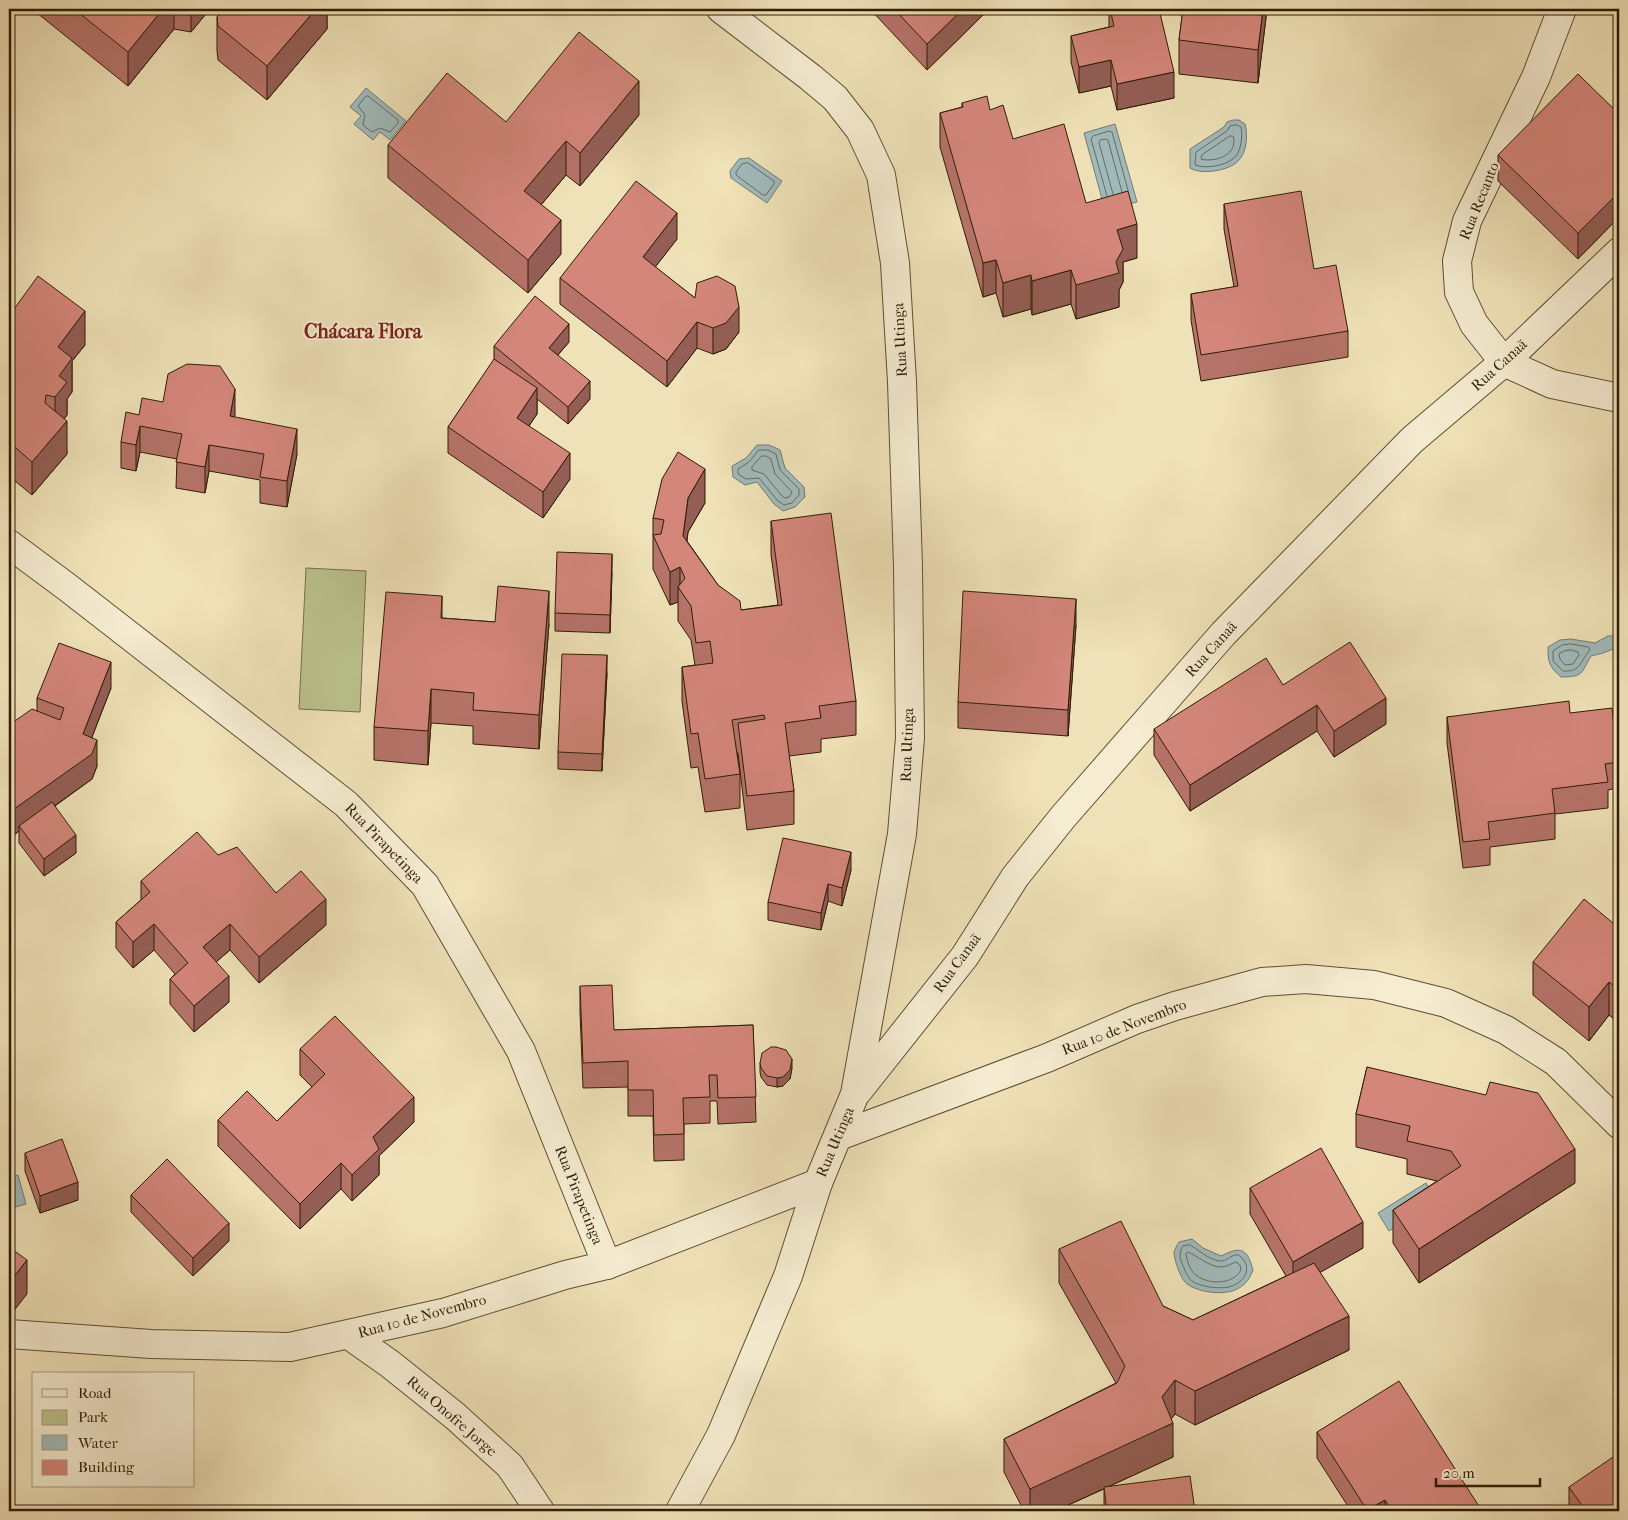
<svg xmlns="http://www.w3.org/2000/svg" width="1628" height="1520" viewBox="0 0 1628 1520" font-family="'IM FELL French Canon',serif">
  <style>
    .green { fill: #bbc38e; stroke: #75704a }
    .water { fill: #a0babb; stroke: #737b72 }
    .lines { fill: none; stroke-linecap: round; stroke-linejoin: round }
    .shore { stroke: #686b60; stroke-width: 1 }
    .minor-casing { stroke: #5f4e32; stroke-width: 30 }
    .minor { stroke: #f5ecd1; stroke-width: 28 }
    .wall { fill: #b6736a; stroke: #2f1c05 }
    .shaded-wall { fill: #945e56; stroke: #2f1c05 }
    .building { fill: #d4867b; stroke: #2f1c05 }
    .labels { text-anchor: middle; stroke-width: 4.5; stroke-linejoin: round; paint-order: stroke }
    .street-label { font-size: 15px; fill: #2f1c05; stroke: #f5ecd1 }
    .district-label { font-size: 20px; font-weight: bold; fill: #7a1f14; stroke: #f5ecd1 }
  </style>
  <rect width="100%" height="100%" fill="#f0e2b8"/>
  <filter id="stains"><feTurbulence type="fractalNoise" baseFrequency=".004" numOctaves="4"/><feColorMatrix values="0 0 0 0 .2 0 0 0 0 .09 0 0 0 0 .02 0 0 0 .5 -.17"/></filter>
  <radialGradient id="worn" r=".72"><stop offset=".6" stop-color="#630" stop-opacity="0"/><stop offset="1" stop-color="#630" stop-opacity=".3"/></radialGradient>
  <polygon class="green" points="306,568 366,571 360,712 299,709"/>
  <g class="water">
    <polygon points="366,88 406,121 390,140 380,132 373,140 354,124 361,116 350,107"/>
    <path d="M1233,120H1239L1245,124C1248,135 1247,153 1238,161C1229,171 1201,175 1190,168V149L1224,127L1227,122Z"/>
    <polygon points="1115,124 1137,202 1105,210 1084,133"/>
    <polygon points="749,158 782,181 767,203 731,178 730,171 739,159"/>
    <polygon points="757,445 769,445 780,450 785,468 804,487 805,497 795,507 783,511 774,504 757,482 745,485 733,477 732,466 746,458"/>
    <path d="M1608,636H1618V647L1603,653L1591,656C1581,673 1584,677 1561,677C1549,666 1548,663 1548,647L1560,640L1571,639L1595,643Z"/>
    <polygon points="18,1175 26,1204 9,1209 9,1178"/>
    <polygon points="1426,1183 1437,1201 1389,1231 1378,1213"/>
    <path d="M1192,1239L1203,1248L1221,1256C1241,1246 1247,1248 1253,1270C1250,1278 1246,1284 1239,1288C1227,1296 1199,1293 1187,1284C1181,1280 1174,1260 1174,1252C1175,1249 1177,1245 1179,1242Z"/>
  </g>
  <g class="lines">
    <g class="shore">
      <polygon points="368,96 398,120 398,123 390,132 380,128 372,132 363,125 365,115 358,106 365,97"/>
      <path d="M1237,125L1241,127C1243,135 1241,153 1234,158C1225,166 1205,169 1195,165L1196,152L1227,131L1230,126Z"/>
      <path d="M1230,136H1233C1239,154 1216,163 1201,159L1202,155Z"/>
      <polygon points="748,163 774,181 774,184 766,195 763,195 736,175 736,172 742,164"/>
      <polyline points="1113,194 1099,143 1100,140 1105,139 1108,140 1122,192"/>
      <polyline points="1107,196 1091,139 1093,136 1109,131 1112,132 1128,190"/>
      <polygon points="759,450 768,450 776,454 780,470 799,489 799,495 792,503 784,505 778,501 759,478 746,479 738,474 738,469 749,462"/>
      <polygon points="762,456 766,456 771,459 775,474 792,492 789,497 785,498 782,496 764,474 752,470 752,467"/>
      <path d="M1571,644L1588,647L1590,650C1579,662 1582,672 1563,671L1553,661V651L1562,645Z"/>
      <polygon points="1571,650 1578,652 1579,655 1573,664 1565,665 1560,659 1559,654 1564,651"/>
      <path d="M1190,1245C1199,1250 1209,1260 1220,1261C1228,1262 1234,1250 1241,1257C1252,1267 1246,1281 1232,1286C1222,1290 1195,1287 1189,1278C1187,1275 1185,1271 1184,1268C1180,1260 1178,1253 1183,1246Z"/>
      <path d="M1188,1252C1198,1256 1209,1267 1221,1267C1227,1267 1232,1263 1236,1262L1240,1265L1241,1270C1233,1285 1208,1285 1196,1275C1190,1271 1187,1261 1186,1254Z"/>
    </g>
    <g class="minor-casing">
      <g id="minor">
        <polyline points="1562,9 1536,77 1467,221 1457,261 1459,292 1474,324 1504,362 1552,384 1619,398"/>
        <polyline points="9,544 67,587 346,804 425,885 521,1051 607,1265"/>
        <polyline points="858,1091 965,956 1015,877 1063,817 1223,634 1412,440 1504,362 1619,252"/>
        <polyline points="839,1136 1047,1058 1137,1019 1175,1006 1262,982 1306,979 1374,985 1446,1003 1506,1030 1556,1062 1619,1124"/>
        <polyline points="9,1334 151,1344 290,1347 443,1313 565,1275 607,1265 818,1183"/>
        <polyline points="349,1335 390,1364 455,1416 510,1466 540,1511"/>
        <polyline points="680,1511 721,1435 788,1276 818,1183 855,1094 902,834 910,738 908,566 902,382 895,263 881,175 860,130 835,98 810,77 721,9"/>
      </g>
    </g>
    <use href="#minor" class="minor"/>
  </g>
  <g class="wall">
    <polygon points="32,9 210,9 191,32 174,29 128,86"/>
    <polygon points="221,9 327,9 327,29 267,100 218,60 217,51 217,17 223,10"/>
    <polygon points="870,9 989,9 927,70"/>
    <polygon points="1109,9 1159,9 1174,98 1117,110 1111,86 1079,93 1071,62 1071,36 1109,27"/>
    <polygon points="1183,9 1267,9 1258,83 1179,74 1179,40"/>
    <polygon points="1323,9 1361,9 1360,13"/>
    <polygon points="962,103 990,110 1013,139 1137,258 1123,262 1123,282 1119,290 1119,307 1076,319 1071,304 1032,315 1031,309 1003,317 996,293 983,297 940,147 940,113 962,107"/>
    <polygon points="1619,114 1619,217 1578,259 1498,181 1498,155"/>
    <polygon points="639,115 580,186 566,175 541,205 561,254 528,293 388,178 388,145 506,122"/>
    <polygon points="1224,204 1314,269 1348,331 1348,357 1201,381 1191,320 1191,294 1234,287 1224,229"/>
    <polygon points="677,239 655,267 739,332 726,349 713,354 697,348 667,387 560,304 560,278"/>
    <polygon points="9,316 85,345 72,361 72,392 67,399 67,415 64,419 67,454 32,495 9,476"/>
    <polygon points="569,342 558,355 590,399 568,424 537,399 537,414 529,426 570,479 543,518 448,453 448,427 494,360 494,346"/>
    <polygon points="139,415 235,415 234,417 297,454 287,507 260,503 260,480 209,471 205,493 176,488 177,459 140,452 136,471 121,468 121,442"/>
    <polygon points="705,503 688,532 687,541 718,585 741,610 778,605 771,555 771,521 856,701 856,735 821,739 821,752 789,756 794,791 794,824 747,830 738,753 737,753 740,774 740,808 705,812 698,767 691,768 682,701 682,667 695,665 691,640 678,621 678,602 670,605 653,569 653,518"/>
    <polygon points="612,572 610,633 555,631 555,613"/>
    <polygon points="442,618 495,622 549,624 539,749 473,744 473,726 431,723 428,765 374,760 374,727"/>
    <polygon points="1076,625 1068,736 958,728 958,702"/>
    <polygon points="607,673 602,771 558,769 558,752"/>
    <polygon points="1283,685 1386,724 1334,757 1317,731 1190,811 1154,755 1154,729"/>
    <polygon points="111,688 92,737 97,766 92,779 55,806 76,853 44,876 19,843 19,831 14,835 9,829 9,725 37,711 37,698"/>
    <polygon points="1570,713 1618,762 1618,788 1608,790 1608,808 1555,814 1555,839 1490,847 1490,865 1463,868 1447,743 1447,717"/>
    <polygon points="218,855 326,925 259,983 230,950 216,962 229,1002 194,1032 170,1004 170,979 175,974 154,950 133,968 116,948 116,922 141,900 141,881"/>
    <polygon points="851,870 842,906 828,901 821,930 768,920 768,902"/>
    <polygon points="1619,928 1619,1023 1609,1015 1589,1041 1533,995 1533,962"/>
    <polygon points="580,986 614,1030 753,1025 756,1122 718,1124 717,1101 710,1101 710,1123 684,1124 684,1160 654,1161 653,1116 628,1116 628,1087 583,1088 580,1012"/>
    <polygon points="300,1049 414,1122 379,1156 379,1175 352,1201 341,1189 300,1229 218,1146 218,1120 277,1121 312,1087 300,1075"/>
    <polygon points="760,1063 792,1068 790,1079 783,1086 777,1087 767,1085 761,1077 760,1072"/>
    <polygon points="1367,1067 1575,1183 1419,1283 1393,1243 1393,1210 1437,1181 1407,1174 1407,1159 1356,1147 1356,1114"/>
    <polygon points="25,1153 78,1200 40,1213 25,1171"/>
    <polygon points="1250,1188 1363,1248 1320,1272 1349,1350 1195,1425 1175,1414 1171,1419 1173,1457 1110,1486 1195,1511 1104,1511 1104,1489 1055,1511 1024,1511 1004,1472 1004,1439 1116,1383 1059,1283 1059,1249 1163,1306 1193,1320 1286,1276 1250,1214"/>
    <polygon points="131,1195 229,1241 193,1276 131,1212"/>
    <polygon points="1317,1432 1482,1511 1351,1511 1317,1458"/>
    <polygon points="1569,1487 1619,1511 1573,1511 1569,1505"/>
  </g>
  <g class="shaded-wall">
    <polygon points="163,9 174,9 174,29 128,86 128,52"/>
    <polygon points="191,9 210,9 191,32"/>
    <polygon points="316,9 327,9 327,29 267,100 267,66"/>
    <polygon points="963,9 989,9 927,70 927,44"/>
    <polygon points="1263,9 1267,9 1258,83 1258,50"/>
    <polygon points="1111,60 1111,86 1079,93 1079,67"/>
    <polygon points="1174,72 1174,98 1117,110 1117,84"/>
    <polygon points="639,81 639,115 580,186 580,153"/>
    <polygon points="566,141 566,175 524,225 524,191"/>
    <polygon points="1619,192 1619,217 1578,259 1578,233"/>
    <polygon points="677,213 677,239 643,283 643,257"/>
    <polygon points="561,220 561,254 528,293 528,260"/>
    <polygon points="1137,224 1137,258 1123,262 1123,282 1119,290 1119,307 1076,319 1076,285 1117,230"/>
    <polygon points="996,260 996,293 983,297 983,263"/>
    <polygon points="1071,270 1071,304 1032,315 1032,281"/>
    <polygon points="1031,275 1031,309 1003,317 1003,283"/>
    <polygon points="739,307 739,332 726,349 713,354 713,328"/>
    <polygon points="85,311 85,345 72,361 72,392 67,399 67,415 55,430 55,397 58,347"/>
    <polygon points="697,322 697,348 667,387 667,361"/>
    <polygon points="569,324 569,342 549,365 549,348"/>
    <polygon points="590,381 590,399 568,424 568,407"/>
    <polygon points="537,388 537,414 517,443 517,418"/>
    <polygon points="235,389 235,415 230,442 230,416"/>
    <polygon points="67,421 67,454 32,495 32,462"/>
    <polygon points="140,426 140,452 136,471 136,445"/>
    <polygon points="297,429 297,454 287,507 287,481"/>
    <polygon points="209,445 209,471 205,493 205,467"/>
    <polygon points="570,453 570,479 543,518 543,492"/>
    <polygon points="705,469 705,503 688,532 683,570 683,536 688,498"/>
    <polygon points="612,554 612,572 610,633 610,615"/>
    <polygon points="680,567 680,590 678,587 678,602 670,605 670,572"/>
    <polygon points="549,591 549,624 539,749 539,715"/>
    <polygon points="442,596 442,630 441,618"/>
    <polygon points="1076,599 1076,625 1068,736 1068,710"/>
    <polygon points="607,655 607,673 602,771 602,754"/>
    <polygon points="111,662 111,688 83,760 83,734"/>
    <polygon points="431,689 431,723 428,765 428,731"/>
    <polygon points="1386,698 1386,724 1334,757 1334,731"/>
    <polygon points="1317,705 1317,731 1190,811 1190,785"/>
    <polygon points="97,740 97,766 92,779 22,829 19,826 19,831 14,835 14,809"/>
    <polygon points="76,835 76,853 44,876 44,859"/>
    <polygon points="851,852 851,870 842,906 842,888"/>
    <polygon points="828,884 828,901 821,930 821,913"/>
    <polygon points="326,899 326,925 259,983 259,957"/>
    <polygon points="154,924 154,950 133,968 133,942"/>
    <polygon points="230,924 230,950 203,973 203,947"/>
    <polygon points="229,976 229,1002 194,1032 194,1006"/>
    <polygon points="1609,982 1609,1015 1589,1041 1589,1007"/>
    <polygon points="792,1059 792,1068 790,1079 783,1086 777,1087 777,1078"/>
    <polygon points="414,1097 414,1122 379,1156 379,1175 352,1201 352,1175 373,1137"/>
    <polygon points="1575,1149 1575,1183 1419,1283 1419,1249"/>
    <polygon points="341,1163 341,1189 300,1229 300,1204"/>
    <polygon points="78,1182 78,1200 40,1213 40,1196"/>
    <polygon points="11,1214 11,1248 9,1251 9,1218"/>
    <polygon points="1363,1222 1363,1248 1293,1288 1293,1262"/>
    <polygon points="229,1223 229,1241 193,1276 193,1258"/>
    <polygon points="27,1260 27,1294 9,1317 9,1283"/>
    <polygon points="1349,1316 1349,1350 1195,1425 1195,1391"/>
    <polygon points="1175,1380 1175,1414 1165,1427 1173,1423 1173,1457 1055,1511 1030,1511 1030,1489 1162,1397"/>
    <polygon points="1385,1500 1385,1511 1367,1511 1367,1510"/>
  </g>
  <g class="building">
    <polygon points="74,9 163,9 128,52"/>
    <polygon points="224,9 316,9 267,66 218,26 217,17"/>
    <polygon points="894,9 963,9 927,44"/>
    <polygon points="1110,9 1159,9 1174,72 1117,84 1111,60 1079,67 1071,36 1114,26"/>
    <polygon points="1183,9 1263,9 1258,50 1179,40"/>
    <polygon points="579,32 639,81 580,153 566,141 524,191 561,220 528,260 388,145 447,73 506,122"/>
    <polygon points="1578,74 1619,114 1619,192 1578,233 1498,155"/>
    <polygon points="987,96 990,110 1003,105 1013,139 1064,124 1086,203 1128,191 1137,224 1117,230 1123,249 1116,262 1119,273 1076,285 1071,270 1032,281 1031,275 1003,283 996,260 983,263 940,113 963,107 962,103"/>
    <polygon points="636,181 677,213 643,257 695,298 697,283 717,276 735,286 739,307 726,323 713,328 697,322 667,361 560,278"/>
    <polygon points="1301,191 1314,269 1336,265 1348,331 1201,355 1191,294 1238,286 1224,204"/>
    <polygon points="38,276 85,311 58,347 72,358 59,376 67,382 55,397 46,395 45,403 67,421 32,462 9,442 9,316"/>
    <polygon points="535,296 569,324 549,348 590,381 568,407 494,346"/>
    <polygon points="494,359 537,388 517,418 570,453 543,492 448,427"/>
    <polygon points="187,364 220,366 235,389 230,416 297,429 287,481 260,477 264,454 209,445 205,467 176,462 182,434 140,426 136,445 121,442 126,412 139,415 142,398 163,402 168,374"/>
    <polygon points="678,452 705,469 688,498 683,536 718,585 740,601 741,610 782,605 771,521 831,513 856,701 819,706 821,718 785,723 794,791 747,796 738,723 765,719 764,715 732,720 740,774 705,779 698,733 691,734 682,667 713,663 710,641 696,643 691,606 678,587 685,578 680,567 670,572 653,535 661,534 664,520 653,518 662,479"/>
    <polygon points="557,552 612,554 610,615 555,613"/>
    <polygon points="498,586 549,591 539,715 473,710 474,693 431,689 428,731 374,727 386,592 442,596 441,618 495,622"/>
    <polygon points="963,591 1076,599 1068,710 958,702"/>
    <polygon points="1350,642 1386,698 1334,731 1317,705 1190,785 1154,729 1266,658 1283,685"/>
    <polygon points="59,643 111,662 83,734 97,740 92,754 14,809 9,803 9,725 32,709 60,720 64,708 37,698"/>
    <polygon points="562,654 607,655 602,754 558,752"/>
    <polygon points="1569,701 1570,713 1612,708 1618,762 1605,764 1608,782 1552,789 1555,813 1488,822 1490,839 1463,842 1447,717"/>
    <polygon points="52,802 76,835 44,859 19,826"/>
    <polygon points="197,832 218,855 237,847 276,893 301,871 326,899 259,957 230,924 203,947 229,976 194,1006 170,979 188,963 154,924 133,942 116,922 150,892 141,881"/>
    <polygon points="783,838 851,852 842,888 828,884 821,913 768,902"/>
    <polygon points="1584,899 1619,928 1619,990 1609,982 1589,1007 1533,962"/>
    <polygon points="612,985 614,1030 753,1025 756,1097 718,1098 717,1075 709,1075 710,1097 683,1098 684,1134 654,1135 653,1090 628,1090 628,1061 583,1063 580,986"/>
    <polygon points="335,1016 414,1097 373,1137 379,1149 352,1175 341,1163 300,1204 218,1120 247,1091 277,1121 325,1074 300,1049"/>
    <polygon points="771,1047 776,1047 786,1050 792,1059 790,1070 783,1077 777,1078 767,1076 761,1068 760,1063 762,1053"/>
    <polygon points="1367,1067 1486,1095 1490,1082 1538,1093 1575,1149 1419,1249 1393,1210 1461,1166 1451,1151 1407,1141 1410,1126 1356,1114"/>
    <polygon points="62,1139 78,1182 40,1196 25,1153"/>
    <polygon points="1321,1148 1363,1222 1293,1262 1250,1188"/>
    <polygon points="167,1159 229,1223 193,1258 131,1195"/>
    <polygon points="1121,1221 1163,1306 1193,1320 1314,1263 1349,1316 1195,1391 1175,1380 1162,1397 1173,1423 1030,1489 1004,1439 1117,1383 1125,1366 1059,1249"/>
    <polygon points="9,1247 27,1260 9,1283"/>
    <polygon points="1399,1381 1482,1511 1392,1511 1385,1500 1367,1510 1317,1432"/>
    <polygon points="1619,1453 1619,1508 1615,1511 1586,1511 1569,1487"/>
    <polygon points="1190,1476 1195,1511 1107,1511 1104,1487"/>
  </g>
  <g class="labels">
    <g class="street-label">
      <text transform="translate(1479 201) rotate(-68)" y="5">Rua Recanto</text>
      <text transform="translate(900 340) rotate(-93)" y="5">Rua Utinga</text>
      <text transform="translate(1499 365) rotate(-42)" y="5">Rua Canaã</text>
      <text transform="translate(1211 649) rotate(-48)" y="5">Rua Canaã</text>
      <text transform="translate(907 745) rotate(-88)" y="5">Rua Utinga</text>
      <text transform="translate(384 843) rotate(46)" y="5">Rua Pirapetinga</text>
      <text transform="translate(957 963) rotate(-54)" y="5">Rua Canaã</text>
      <text transform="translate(1124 1027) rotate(-21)" y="5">Rua 10 de Novembro</text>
      <text transform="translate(835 1142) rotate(-67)" y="5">Rua Utinga</text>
      <text transform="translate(579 1195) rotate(68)" y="5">Rua Pirapetinga</text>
      <text transform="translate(422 1316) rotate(-15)" y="5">Rua 10 de Novembro</text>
      <text transform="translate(452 1416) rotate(41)" y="5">Rua Onofre Jorge</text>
    </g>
    <g class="district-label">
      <text x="363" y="338">Chácara Flora</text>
    </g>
  </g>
  <rect width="1628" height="1520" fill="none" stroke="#f0e2b8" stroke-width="30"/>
  <rect x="10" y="10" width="1608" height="1500" fill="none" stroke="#2f1c05" stroke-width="2.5"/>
  <rect x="15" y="15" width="1598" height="1490" fill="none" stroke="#2f1c05"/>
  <rect x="32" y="1372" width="162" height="115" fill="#f5ecd1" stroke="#a6997f"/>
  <rect x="42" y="1389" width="25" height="8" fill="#f5ecd1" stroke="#a6997f"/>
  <text x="78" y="1398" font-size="15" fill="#2f1c05">Road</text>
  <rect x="42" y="1410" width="25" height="15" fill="#bbc38e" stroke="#a6997f"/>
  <text x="78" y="1422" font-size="15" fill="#2f1c05">Park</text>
  <rect x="42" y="1435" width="25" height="15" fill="#a0babb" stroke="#a6997f"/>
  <text x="78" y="1448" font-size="15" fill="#2f1c05">Water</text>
  <rect x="42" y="1460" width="25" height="15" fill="#d4867b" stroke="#a6997f"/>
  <text x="78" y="1472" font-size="15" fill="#2f1c05">Building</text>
  <path d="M1436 1478v8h104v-8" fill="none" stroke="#2f1c05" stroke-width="2.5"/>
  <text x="1443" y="1478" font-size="15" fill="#2f1c05" stroke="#f5ecd1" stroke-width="4" paint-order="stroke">20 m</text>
  <rect width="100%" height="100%" filter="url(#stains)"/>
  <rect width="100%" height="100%" fill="url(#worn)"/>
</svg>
